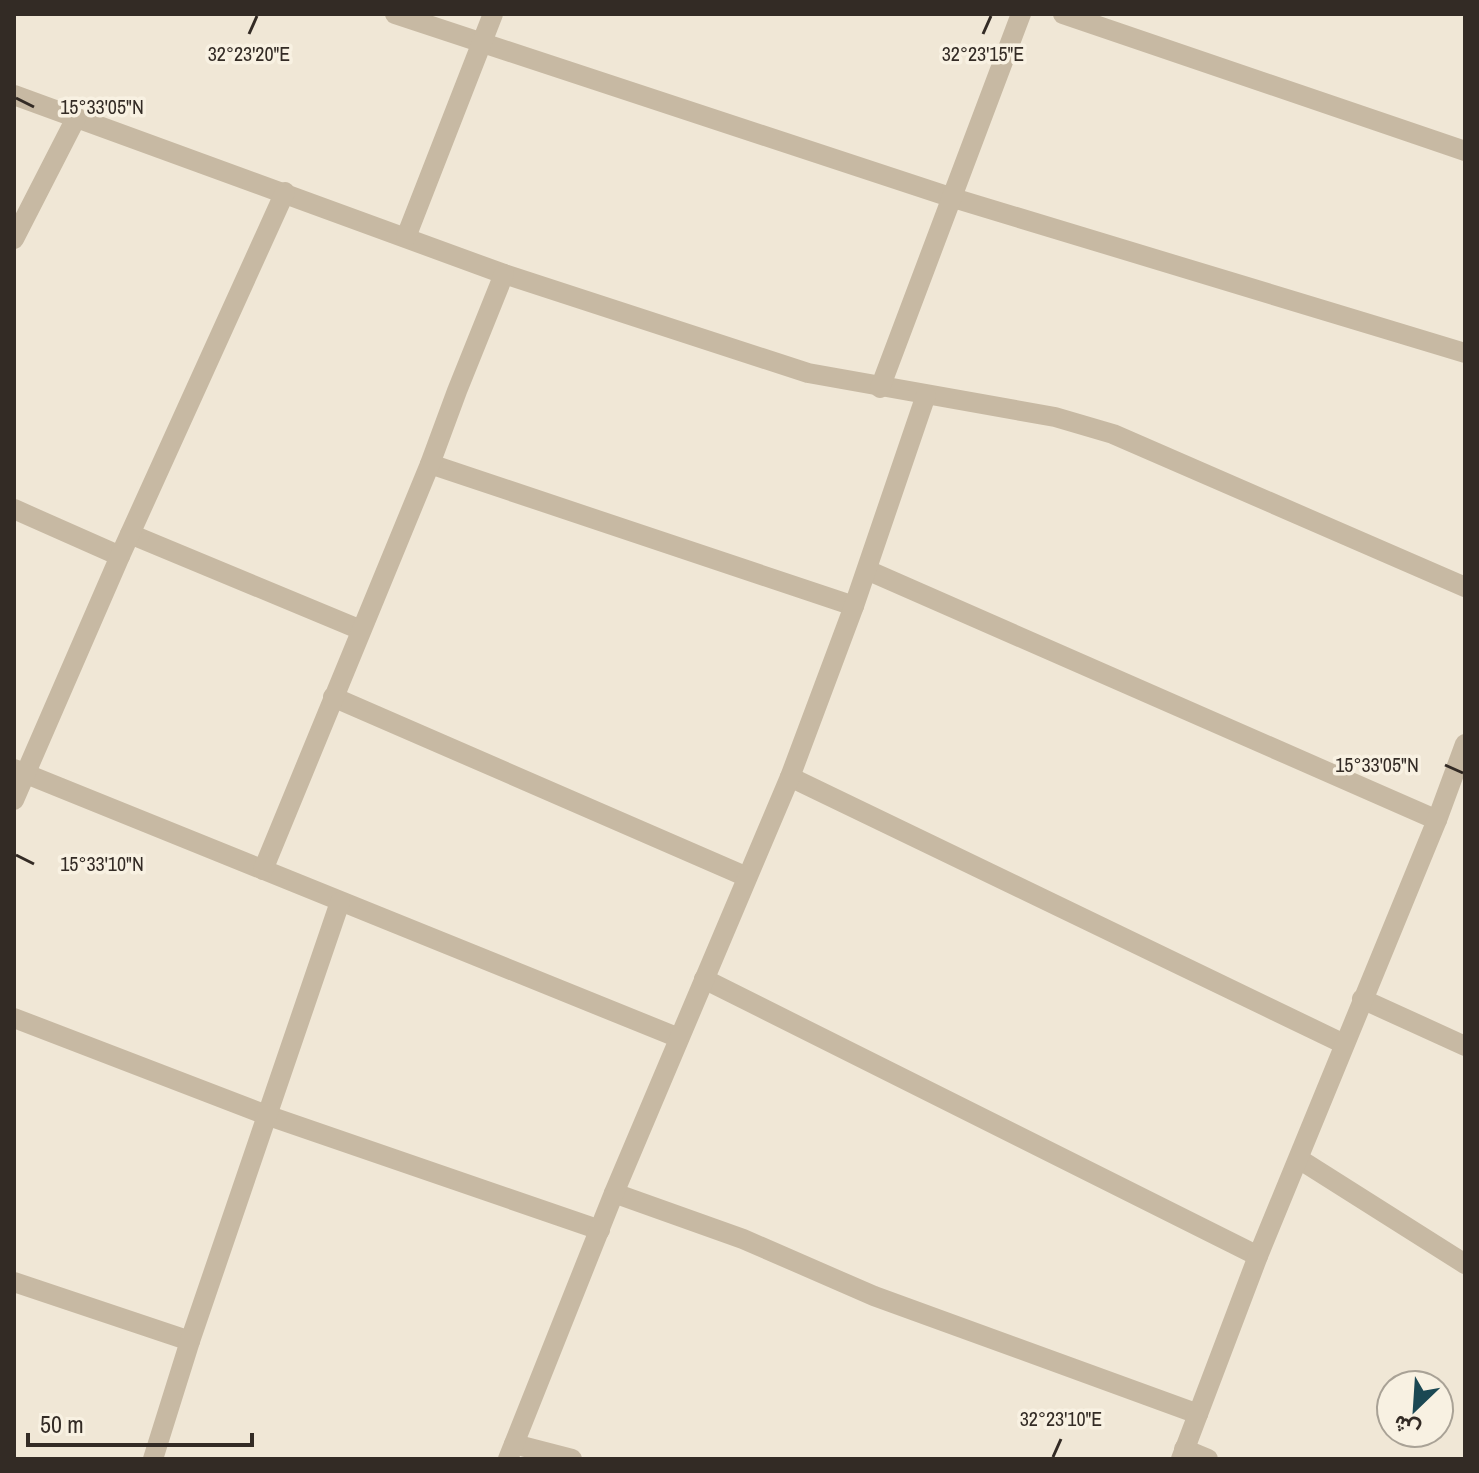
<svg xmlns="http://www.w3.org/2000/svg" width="1479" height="1473" viewBox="0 0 1479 1473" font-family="'Archivo Narrow',Vazirmatn,sans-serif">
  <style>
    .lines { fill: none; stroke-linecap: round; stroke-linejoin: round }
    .street { stroke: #c7b9a3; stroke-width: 20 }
    .ticks { fill: none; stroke: #332b25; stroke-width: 3 }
    .ticks-label { font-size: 20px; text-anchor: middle; fill: #332b25; stroke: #f8f1e2; stroke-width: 7; stroke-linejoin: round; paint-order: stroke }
  </style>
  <rect width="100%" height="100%" fill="#f0e7d6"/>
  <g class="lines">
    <g class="street">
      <polyline points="395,14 950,197 1465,353"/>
      <polyline points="1063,14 1465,151"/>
      <polyline points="14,95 504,274 808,373 1055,417 1113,434 1465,587"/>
      <polyline points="406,237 493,14"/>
      <polyline points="14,239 76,118"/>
      <polyline points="880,388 1021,14"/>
      <polyline points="430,464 854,606"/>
      <polyline points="14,509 120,556"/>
      <polyline points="130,534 361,630"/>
      <polyline points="867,570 1437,820"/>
      <polyline points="333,697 747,877"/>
      <polyline points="14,769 679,1038"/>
      <polyline points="790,777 1344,1044"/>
      <polyline points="14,800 120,556 285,192"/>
      <polyline points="263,870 430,464 457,391 504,274"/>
      <polyline points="704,979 1258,1256"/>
      <polyline points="1362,999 1465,1046"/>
      <polyline points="14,1018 269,1116 600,1230"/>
      <polyline points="1299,1159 1465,1264"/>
      <polyline points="614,1193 743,1239 874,1296 1198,1414"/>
      <polyline points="14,1282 190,1341"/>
      <polyline points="514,1444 572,1459"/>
      <polyline points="1184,1449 1208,1459"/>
      <polyline points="153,1459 190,1341 340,902"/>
      <polyline points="508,1459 614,1193 790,777 854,606 926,395"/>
      <polyline points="1181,1459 1258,1256 1437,820 1465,744"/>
    </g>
  </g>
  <path class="ticks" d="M249,34L257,16M983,34L991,16M16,98L34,107M1445,765L1463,773M16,855L34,864M1053,1457L1061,1439"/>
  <g class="ticks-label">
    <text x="983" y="61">32°23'15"E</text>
    <text x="249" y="61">32°23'20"E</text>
    <text x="102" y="114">15°33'05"N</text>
    <text x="1377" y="772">15°33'05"N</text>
    <text x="102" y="871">15°33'10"N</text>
    <text x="1061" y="1426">32°23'10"E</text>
  </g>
  <rect width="1479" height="1473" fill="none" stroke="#332b25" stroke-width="32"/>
  <g transform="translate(1415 1409) rotate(205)"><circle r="38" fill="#f8f1e2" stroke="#a9a296" stroke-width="2"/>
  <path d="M0-6L14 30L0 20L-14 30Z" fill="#1b4853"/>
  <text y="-12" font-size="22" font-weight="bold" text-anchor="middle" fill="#332b25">ش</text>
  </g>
  <path d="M28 1433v12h224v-12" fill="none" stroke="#332b25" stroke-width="4"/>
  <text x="40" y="1433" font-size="24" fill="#332b25" stroke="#f8f1e2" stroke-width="6" paint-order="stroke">50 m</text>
</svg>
